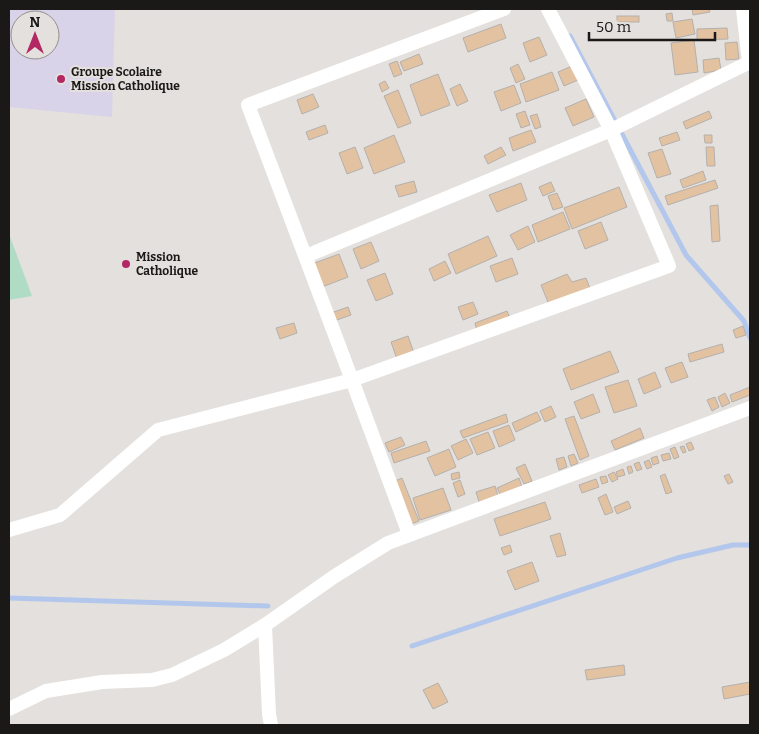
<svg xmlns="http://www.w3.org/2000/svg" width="759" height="734" viewBox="0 0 759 734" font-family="Bitter,serif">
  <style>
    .education { fill: #d9d3e9; fill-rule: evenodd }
    .green { fill: #b0dcc6 }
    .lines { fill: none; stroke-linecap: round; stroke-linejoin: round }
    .stream { stroke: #b3c7ed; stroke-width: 5 }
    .building { fill: #e3c2a1; stroke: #b3b0ad }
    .street { stroke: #fff; stroke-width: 14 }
    .poi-dot { fill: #b32863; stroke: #e3e0dd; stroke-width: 2 }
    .labels { text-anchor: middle; stroke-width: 4; stroke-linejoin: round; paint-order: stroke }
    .poi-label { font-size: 12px; font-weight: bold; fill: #1a1918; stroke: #e3e0dd; text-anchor: start }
  </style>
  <rect width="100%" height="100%" fill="#e3e0dd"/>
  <path class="education" d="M9,9H115L112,117L9,107ZM20,20H50V50H20Z"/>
  <polygon class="green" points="9,234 32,296 9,300"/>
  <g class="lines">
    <g class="stream">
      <polyline points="570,36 686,255 744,321 750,338"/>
      <polyline points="9,598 268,606"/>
      <polyline points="412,646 677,558 733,545 750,545"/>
    </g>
  </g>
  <g class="building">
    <polygon points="692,9 709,9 710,12 693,15"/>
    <polygon points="672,13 673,21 667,21 666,14"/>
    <rect x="617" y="16" width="22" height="6"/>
    <polygon points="692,19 695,34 676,38 673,22"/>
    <polygon points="501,24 506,38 468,52 463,38"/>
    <polygon points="727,28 728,39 697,40 697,29"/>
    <polygon points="539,37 547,55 530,62 523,43"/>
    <polygon points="694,40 698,72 675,75 671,43"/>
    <polygon points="737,42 739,59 726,60 725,43"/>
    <polygon points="419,54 423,64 404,71 400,62"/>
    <polygon points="719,58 721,70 704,73 703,60"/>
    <polygon points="397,61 402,74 394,77 389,64"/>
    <polygon points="518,64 525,79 516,83 510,68"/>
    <polygon points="572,66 578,80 564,86 558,72"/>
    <polygon points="552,72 559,90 526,102 520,84"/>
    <polygon points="438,74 450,105 421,116 410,85"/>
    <polygon points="385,81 389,88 382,92 379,84"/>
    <polygon points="460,84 468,101 457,106 450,89"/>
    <polygon points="514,85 521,103 501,111 494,92"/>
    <polygon points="398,90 411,123 398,128 384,96"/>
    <polygon points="313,94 319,107 302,114 297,100"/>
    <polygon points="586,99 594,117 573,126 565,108"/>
    <polygon points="525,111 530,125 521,128 516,114"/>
    <polygon points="709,111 712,118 686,129 683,122"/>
    <polygon points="537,114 541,127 535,129 530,116"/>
    <polygon points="325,125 328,133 309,140 306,132"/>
    <polygon points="531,130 536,142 513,151 509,138"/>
    <polygon points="677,132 680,140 662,146 659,138"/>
    <polygon points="394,135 405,162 374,174 364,148"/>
    <polygon points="704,135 712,135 712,143 705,143"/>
    <polygon points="355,147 363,168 347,174 339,153"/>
    <polygon points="501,147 506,155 488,164 484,156"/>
    <polygon points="706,147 714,147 715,166 707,166"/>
    <polygon points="662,149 671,174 657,178 648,153"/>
    <polygon points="703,171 706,180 683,188 680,180"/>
    <polygon points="715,180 718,188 668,205 665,196"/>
    <polygon points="414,181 417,192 399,197 395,186"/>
    <polygon points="551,182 555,191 543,196 539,187"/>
    <polygon points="521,183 527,200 497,212 489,195"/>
    <polygon points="619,187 627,207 572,229 564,208"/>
    <polygon points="557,193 563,207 553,210 548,196"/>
    <polygon points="718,205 720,241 712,242 710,206"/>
    <polygon points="563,212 570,229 538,242 532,225"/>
    <polygon points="601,222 608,240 585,249 578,231"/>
    <polygon points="528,226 535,242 518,250 510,235"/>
    <polygon points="488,236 497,256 456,274 448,254"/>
    <polygon points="371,242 379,261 361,269 353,249"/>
    <polygon points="339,254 348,277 322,287 312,264"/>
    <polygon points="512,258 518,274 496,282 490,266"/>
    <polygon points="445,261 451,273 434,281 429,269"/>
    <polygon points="385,273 393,294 376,301 367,280"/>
    <polygon points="567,274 572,282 586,278 591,291 550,307 541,285"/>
    <polygon points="473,302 478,314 463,320 458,307"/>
    <polygon points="348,307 351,315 334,321 331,313"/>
    <polygon points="507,311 510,318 477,331 475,323"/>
    <polygon points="294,323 297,333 280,339 276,328"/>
    <polygon points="743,326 746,335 736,338 733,330"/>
    <polygon points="408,336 414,353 397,359 391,342"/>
    <polygon points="722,344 724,352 690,362 688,354"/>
    <polygon points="610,351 619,372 571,390 563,369"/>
    <polygon points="682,362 688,377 671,383 665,368"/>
    <polygon points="655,372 661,387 644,394 638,379"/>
    <polygon points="628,380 637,406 614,413 605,387"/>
    <polygon points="750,387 750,395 732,402 730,395"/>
    <polygon points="725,393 730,403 722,407 718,397"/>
    <polygon points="593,394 600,412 581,419 574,402"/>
    <polygon points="715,397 719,407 712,411 707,400"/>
    <polygon points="551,406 556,417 545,422 540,411"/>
    <polygon points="537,412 541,420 516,432 512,423"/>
    <polygon points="506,414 508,422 463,438 460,431"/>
    <polygon points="574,416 589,456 580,460 565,419"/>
    <polygon points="509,425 515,440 499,447 493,431"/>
    <polygon points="640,428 644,438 615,450 611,441"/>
    <polygon points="488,432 495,448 477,455 470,439"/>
    <polygon points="401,437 405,445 389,452 385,443"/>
    <polygon points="466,439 473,453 458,460 451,446"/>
    <polygon points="426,441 430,451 394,463 391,453"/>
    <polygon points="691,442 694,449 689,451 686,444"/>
    <polygon points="684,446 686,452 683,453 680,447"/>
    <polygon points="675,447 679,457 674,459 670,449"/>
    <polygon points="449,449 456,467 435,476 427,458"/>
    <polygon points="669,453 671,459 663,461 661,455"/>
    <polygon points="574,454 578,463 571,466 568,456"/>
    <polygon points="657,456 659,463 653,465 651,458"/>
    <polygon points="564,457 567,467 559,470 556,459"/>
    <polygon points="649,460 652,467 647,469 644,462"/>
    <polygon points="639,462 642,469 637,471 634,464"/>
    <polygon points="525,464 532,481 524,484 516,468"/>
    <polygon points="631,466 633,472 629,474 627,467"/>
    <polygon points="623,469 625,475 618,477 616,472"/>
    <polygon points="459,472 460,478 452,480 451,474"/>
    <polygon points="614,472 618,479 612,482 608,475"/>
    <polygon points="665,474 672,492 666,494 660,476"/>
    <polygon points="729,474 733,482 728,484 724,476"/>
    <polygon points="606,476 608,482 602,484 600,477"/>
    <polygon points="402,478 419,521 411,524 395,481"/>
    <polygon points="519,478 522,487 501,496 497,488"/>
    <polygon points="596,479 599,487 582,493 579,485"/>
    <polygon points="460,480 465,494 458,497 453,483"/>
    <polygon points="495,486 498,496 479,502 476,492"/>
    <polygon points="443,488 451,510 420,520 413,498"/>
    <polygon points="606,494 613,512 605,515 598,498"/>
    <polygon points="628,501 631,508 617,514 614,507"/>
    <polygon points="545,502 551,519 500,536 494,519"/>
    <polygon points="560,533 566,555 557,557 550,536"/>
    <polygon points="510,545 512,552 504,555 501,548"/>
    <polygon points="532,562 539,581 515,590 507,571"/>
    <polygon points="624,665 625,675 587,680 585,670"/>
    <polygon points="750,682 750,694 724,699 722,687"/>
    <polygon points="438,683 448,702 433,709 423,690"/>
  </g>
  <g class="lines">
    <g class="street">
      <polyline points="743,9 749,62"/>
      <polyline points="306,256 611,130 750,62"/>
      <polyline points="9,530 60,515 158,430 352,380 669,266 611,130 548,9"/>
      <polyline points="409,534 352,380 248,105 504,9"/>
      <polyline points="265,625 269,714 271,725"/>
      <polyline points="9,709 46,691 102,682 152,680 172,675 224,650 265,625 335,576 388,543 750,408"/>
    </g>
  </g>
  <g class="poi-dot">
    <circle cx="61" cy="79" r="5"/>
    <circle cx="126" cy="264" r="5"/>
  </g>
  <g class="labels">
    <g class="poi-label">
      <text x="71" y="76">Groupe Scolaire<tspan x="71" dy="14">Mission Catholique</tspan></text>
      <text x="136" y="261">Mission<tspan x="136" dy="14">Catholique</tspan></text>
    </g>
  </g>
  <rect width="759" height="734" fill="none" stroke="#1a1918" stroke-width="20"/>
  <g transform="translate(35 35)"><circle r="24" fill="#e3e0dd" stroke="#93908e"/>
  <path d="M0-4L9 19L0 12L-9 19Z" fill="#b32863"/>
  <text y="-8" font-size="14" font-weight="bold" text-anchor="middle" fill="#1a1918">N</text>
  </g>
  <path d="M589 32v8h126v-8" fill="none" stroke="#1a1918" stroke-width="2.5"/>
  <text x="596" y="32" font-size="15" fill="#1a1918" stroke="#e3e0dd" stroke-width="4" paint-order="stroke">50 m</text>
</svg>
